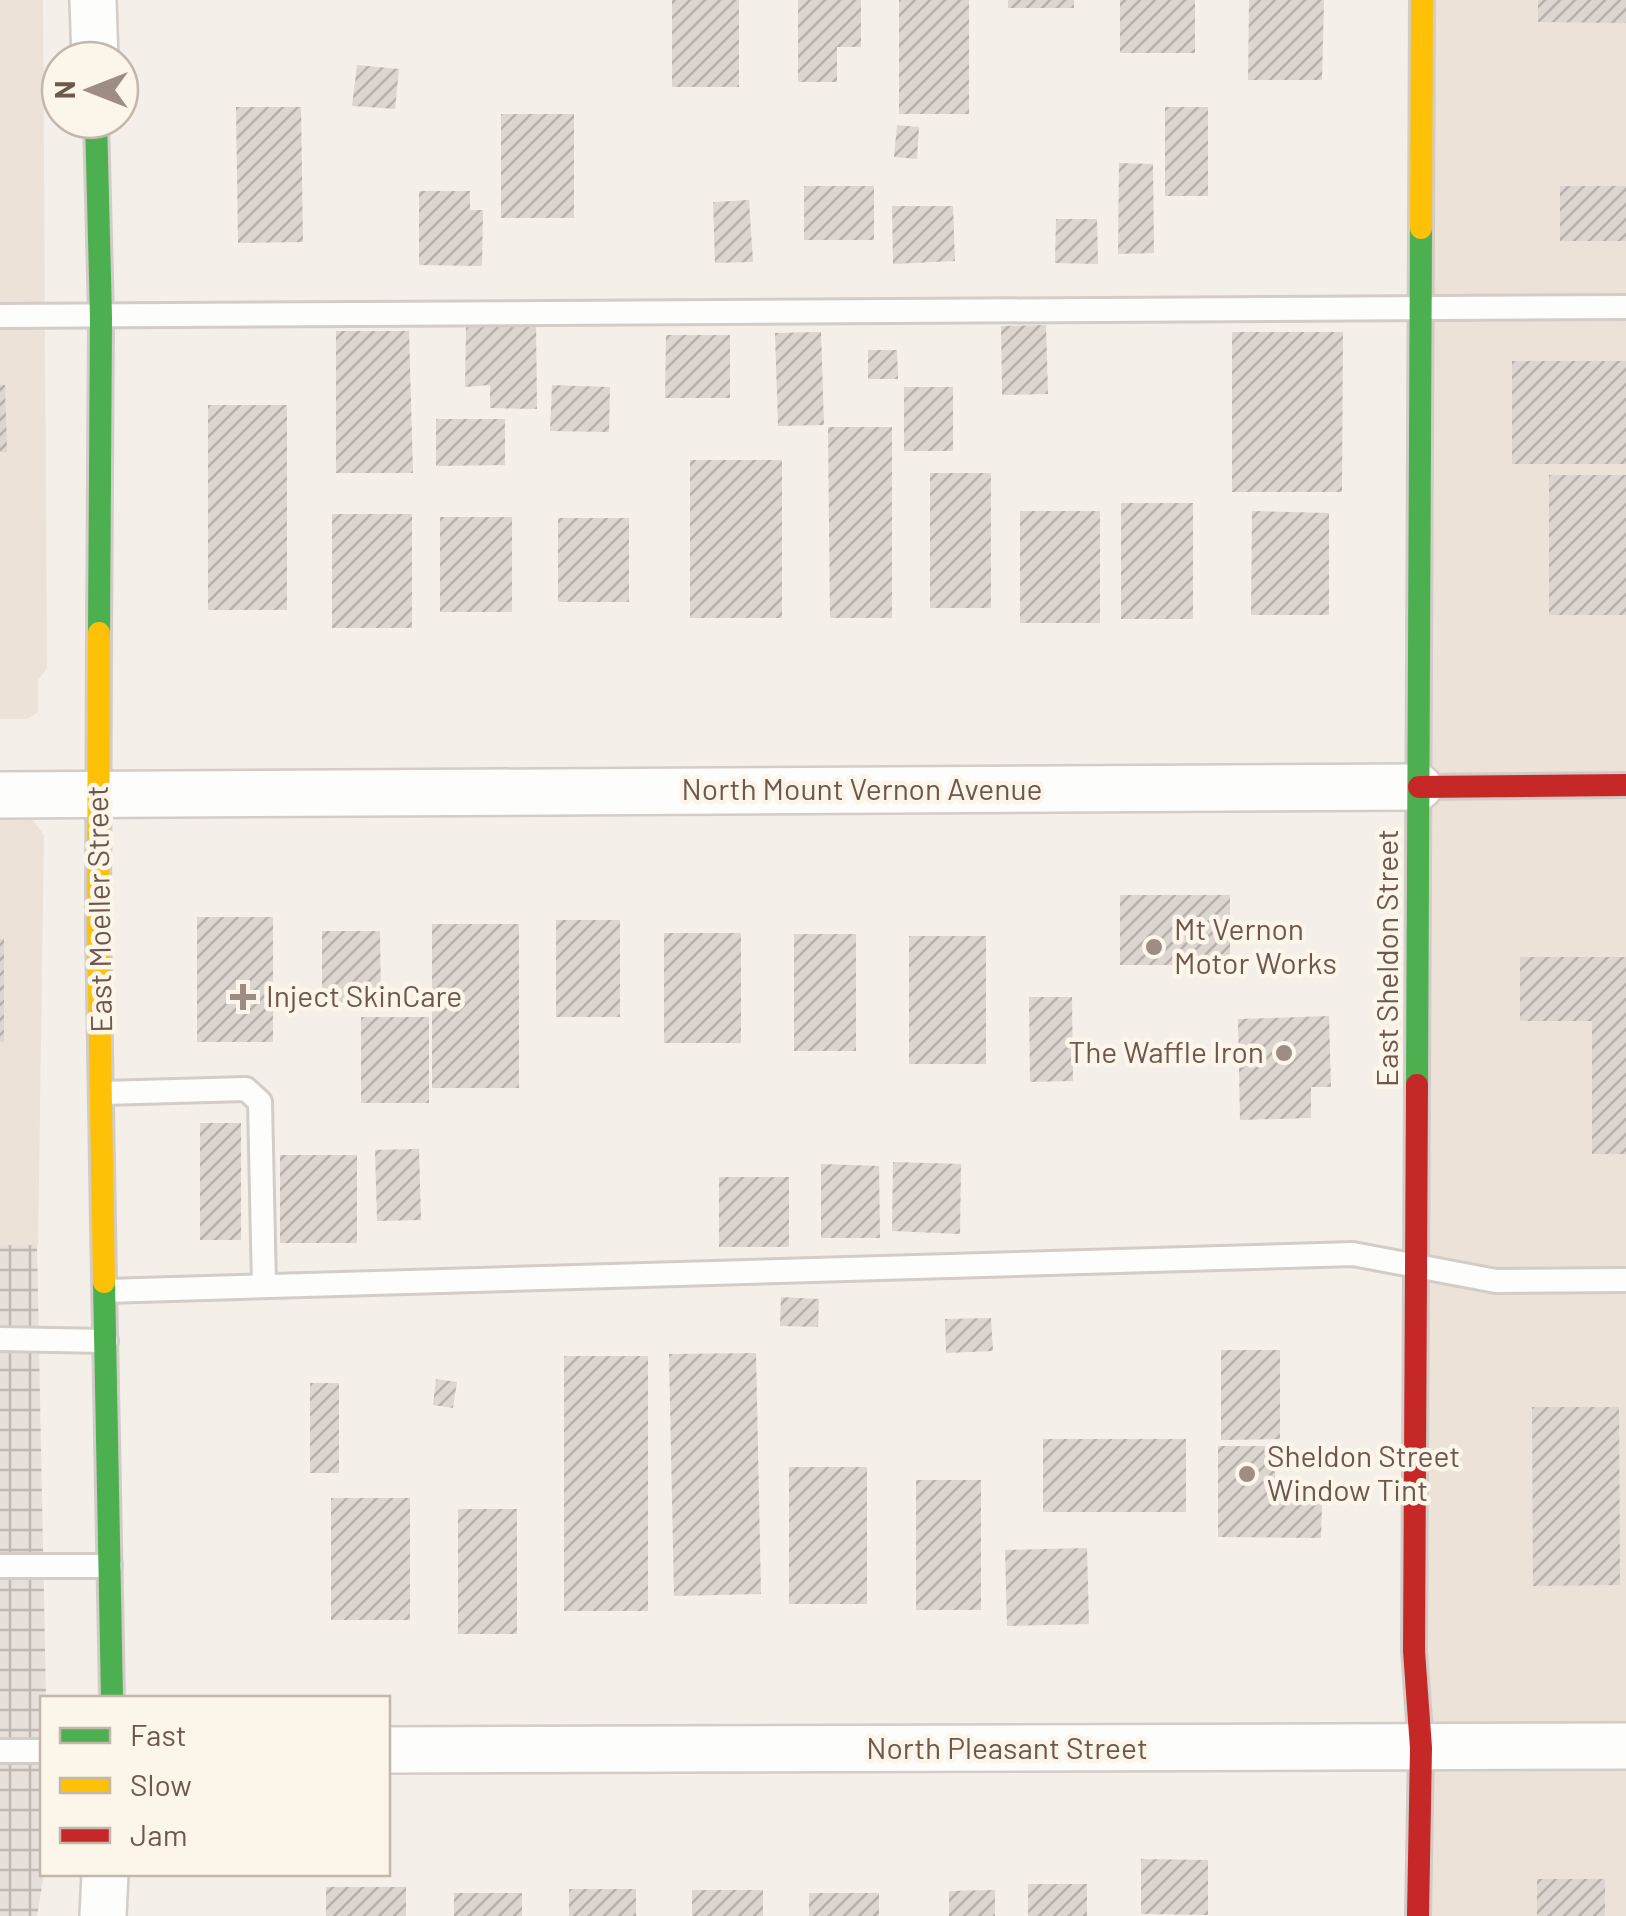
<svg xmlns="http://www.w3.org/2000/svg" width="1626" height="1916" viewBox="0 0 1626 1916" font-family="Barlow,sans-serif">
  <style>
    .residential { fill: #ece2d7 }
    .industrial { fill: url(#industrial-grid) }
    .building { fill: url(#building-hatch) }
    .lines { fill: none; stroke-linecap: round; stroke-linejoin: round }
    .lane-casing { stroke: #d3ccc7; stroke-width: 28 }
    .street-casing { stroke: #d3ccc7; stroke-width: 50 }
    .fast-casing { stroke: #d2ccc6; stroke-width: 28 }
    .slow-casing { stroke: #d2ccc6; stroke-width: 28 }
    .jam-casing { stroke: #d2ccc6; stroke-width: 28 }
    .lane { stroke: #fdfdfc; stroke-width: 22 }
    .street { stroke: #fdfdfc; stroke-width: 45 }
    .fast { stroke: #4caf50; stroke-width: 22 }
    .slow { stroke: #ffc107; stroke-width: 22 }
    .jam { stroke: #c62828; stroke-width: 22 }
    .poi-dot { fill: #9d8d84; stroke: #fcf5e9; stroke-width: 4 }
    .labels { text-anchor: middle; stroke-width: 9; stroke-linejoin: round; paint-order: stroke }
    .street-label { font-size: 30px; fill: #6e584d; stroke: #fcf5e9 }
    .poi-label { font-size: 30px; fill: #6e584d; stroke: #fcf5e9; text-anchor: start }
  </style>
  <defs>
    <pattern id="industrial-grid" width="8" height="8" patternUnits="userSpaceOnUse" patternTransform="scale(2.5)"><rect width="8" height="8" fill="#e6dfda"/><path d="M0 4h8M4 0v8" fill="none" stroke="#bfb8b3"/></pattern>
    <pattern id="building-hatch" width="6" height="6" patternUnits="userSpaceOnUse" patternTransform="scale(2.5)"><rect width="6" height="6" fill="#ddd5cf"/><path d="M-1 1l2-2M0 6l6-6M5 7l2-2" fill="none" stroke="#b7b0aa"/></pattern>
  </defs>
  <rect width="100%" height="100%" fill="#f4efe9"/>
  <g class="residential">
    <polygon points="0,0 43,0 47,668 38,680 38,712 27,719 0,719"/>
    <polygon points="1422,0 1626,0 1626,1916 1412,1916"/>
    <polygon points="0,820 33,820 44,835 38,1245 0,1245"/>
  </g>
  <polygon class="industrial" points="0,1245 37,1245 46,1698 42,1698 44,1874 37,1916 0,1916"/>
  <g class="building">
    <rect x="672" y="0" width="67" height="87"/>
    <polygon points="798,0 861,0 861,47 837,47 837,82 798,82"/>
    <rect x="899" y="0" width="70" height="114"/>
    <rect x="1008" y="0" width="66" height="8"/>
    <rect x="1120" y="0" width="75" height="53"/>
    <polygon points="1249,0 1324,0 1322,80 1248,80"/>
    <polygon points="1538,0 1626,0 1626,23 1538,22"/>
    <polygon points="357,65 399,69 395,109 352,106"/>
    <polygon points="236,107 301,107 303,242 238,243"/>
    <rect x="1165" y="107" width="43" height="89"/>
    <rect x="501" y="114" width="73" height="104"/>
    <polygon points="897,125 919,127 917,159 894,157"/>
    <polygon points="1119,163 1153,164 1154,253 1118,254"/>
    <rect x="804" y="186" width="70" height="54"/>
    <rect x="1560" y="186" width="66" height="55"/>
    <polygon points="419,191 470,191 470,210 483,210 482,266 419,265"/>
    <polygon points="749,200 753,262 715,263 713,202"/>
    <polygon points="892,206 953,206 955,261 893,264"/>
    <polygon points="1056,219 1097,219 1098,264 1055,263"/>
    <polygon points="536,320 537,409 490,408 490,385 465,387 466,322"/>
    <polygon points="1046,325 1048,394 1002,395 1001,326"/>
    <polygon points="336,331 409,331 413,473 336,473"/>
    <polygon points="821,332 824,425 778,426 775,333"/>
    <polygon points="1232,332 1343,332 1342,492 1232,492"/>
    <polygon points="666,335 730,335 730,398 665,398"/>
    <polygon points="868,350 897,350 898,379 868,379"/>
    <rect x="1512" y="361" width="114" height="103"/>
    <polygon points="0,385 5,385 7,452 0,452"/>
    <polygon points="552,385 610,387 609,432 550,431"/>
    <rect x="904" y="387" width="49" height="64"/>
    <rect x="208" y="405" width="79" height="205"/>
    <polygon points="436,419 505,419 505,465 436,466"/>
    <polygon points="828,427 892,427 892,618 830,618"/>
    <rect x="690" y="460" width="92" height="158"/>
    <rect x="930" y="473" width="61" height="135"/>
    <rect x="1549" y="475" width="77" height="140"/>
    <rect x="1121" y="503" width="72" height="116"/>
    <rect x="1020" y="511" width="80" height="112"/>
    <polygon points="1252,511 1329,513 1329,615 1251,615"/>
    <rect x="332" y="514" width="80" height="114"/>
    <rect x="440" y="517" width="72" height="95"/>
    <rect x="558" y="518" width="71" height="84"/>
    <rect x="1120" y="895" width="110" height="70"/>
    <rect x="197" y="917" width="76" height="125"/>
    <rect x="556" y="920" width="64" height="97"/>
    <rect x="432" y="924" width="87" height="164"/>
    <polygon points="322,931 380,931 381,1003 322,1003"/>
    <rect x="664" y="933" width="77" height="110"/>
    <rect x="794" y="934" width="62" height="117"/>
    <rect x="909" y="936" width="77" height="128"/>
    <rect x="0" y="939" width="4" height="103"/>
    <polygon points="1520,957 1626,957 1626,1154 1592,1154 1592,1021 1520,1021"/>
    <polygon points="1029,997 1072,997 1073,1081 1030,1082"/>
    <polygon points="1329,1016 1331,1087 1311,1087 1311,1118 1240,1120 1238,1019"/>
    <rect x="361" y="1017" width="68" height="86"/>
    <rect x="200" y="1123" width="41" height="117"/>
    <polygon points="419,1149 421,1220 377,1221 375,1150"/>
    <rect x="280" y="1155" width="77" height="88"/>
    <polygon points="893,1162 961,1164 960,1234 892,1231"/>
    <polygon points="821,1164 879,1166 880,1238 821,1238"/>
    <rect x="719" y="1177" width="70" height="70"/>
    <polygon points="781,1297 819,1299 818,1327 780,1326"/>
    <polygon points="991,1318 993,1351 946,1353 945,1319"/>
    <polygon points="1221,1350 1280,1350 1280,1439 1221,1440"/>
    <polygon points="756,1353 761,1594 674,1596 669,1354"/>
    <rect x="564" y="1356" width="84" height="255"/>
    <polygon points="436,1379 457,1382 453,1408 433,1405"/>
    <rect x="310" y="1383" width="29" height="90"/>
    <polygon points="1532,1407 1619,1407 1620,1585 1533,1586"/>
    <rect x="1043" y="1439" width="143" height="73"/>
    <polygon points="1218,1446 1275,1446 1275,1502 1322,1502 1321,1538 1218,1537"/>
    <rect x="789" y="1467" width="78" height="137"/>
    <rect x="916" y="1480" width="65" height="130"/>
    <rect x="331" y="1498" width="79" height="122"/>
    <rect x="458" y="1509" width="59" height="125"/>
    <polygon points="1087,1548 1089,1624 1007,1626 1005,1550"/>
    <polygon points="1141,1859 1208,1860 1208,1915 1141,1914"/>
    <rect x="1537" y="1879" width="68" height="37"/>
    <rect x="1028" y="1884" width="59" height="32"/>
    <rect x="326" y="1887" width="80" height="29"/>
    <rect x="569" y="1889" width="67" height="27"/>
    <rect x="692" y="1890" width="71" height="26"/>
    <polygon points="995,1890 995,1916 949,1916 949,1891"/>
    <rect x="454" y="1893" width="68" height="23"/>
    <rect x="809" y="1893" width="70" height="23"/>
  </g>
  <g class="lines">
    <g class="lane-casing">
      <g id="lane">
        <polyline points="0,316 1626,307"/>
        <polyline points="103,1093 246,1089 260,1102 264,1286"/>
        <polyline points="106,1291 1353,1254 1496,1281 1626,1280"/>
        <polyline points="0,1339 106,1341"/>
        <polyline points="0,1566 110,1566"/>
        <polyline points="0,1751 42,1751"/>
      </g>
    </g>
    <g class="street-casing">
      <g id="street">
        <polyline points="93,0 95,60"/>
        <polyline points="0,795 1419,787"/>
        <polyline points="388,1750 1626,1746"/>
        <polyline points="103,1916 105,1874"/>
      </g>
    </g>
    <g class="fast-casing">
      <g id="fast">
        <polyline points="96,120 101,317 99,633"/>
        <polyline points="1417,1085 1421,228"/>
        <polyline points="104,1282 112,1698"/>
      </g>
    </g>
    <g class="slow-casing">
      <g id="slow">
        <polyline points="1421,228 1422,0"/>
        <polyline points="99,633 98,930 104,1282"/>
      </g>
    </g>
    <g class="jam-casing">
      <g id="jam">
        <polyline points="1419,787 1626,785"/>
        <polyline points="1417,1085 1414,1651 1421,1748 1418,1916"/>
      </g>
    </g>
    <use href="#lane" class="lane"/>
    <use href="#street" class="street"/>
    <use href="#fast" class="fast"/>
    <use href="#slow" class="slow"/>
    <use href="#jam" class="jam"/>
  </g>
  <g class="poi-dot">
    <circle cx="1154" cy="947" r="10"/>
    <path d="M238 982h10v10h10v10h-10v10h-10v-10h-10v-10h10z"/>
    <circle cx="1284" cy="1053" r="10"/>
    <circle cx="1247" cy="1474" r="10"/>
  </g>
  <g class="labels">
    <g class="street-label">
      <text x="862" y="800">North Mount Vernon Avenue</text>
      <text transform="translate(100 909) rotate(-91)" y="10">East Moeller Street</text>
      <text transform="translate(1388 958) rotate(-90)" y="10">East Sheldon Street</text>
      <text x="1007" y="1759">North Pleasant Street</text>
    </g>
    <g class="poi-label">
      <text x="1174" y="940">Mt Vernon<tspan x="1174" dy="34">Motor Works</tspan></text>
      <text x="266" y="1007">Inject SkinCare</text>
      <text x="1264" y="1063" text-anchor="end">The Waffle Iron</text>
      <text x="1267" y="1467">Sheldon Street<tspan x="1267" dy="34">Window Tint</tspan></text>
    </g>
  </g>
  <rect x="40" y="1696" width="350" height="180" fill="#fcf5e9" stroke="#c3b6ab" stroke-width="2.5"/>
  <rect x="60" y="1728" width="50" height="15" fill="#4caf50" stroke="#c3b6ab" stroke-width="2.5"/>
  <text x="130" y="1746" font-size="30" fill="#6e584d">Fast</text>
  <rect x="60" y="1778" width="50" height="15" fill="#ffc107" stroke="#c3b6ab" stroke-width="2.5"/>
  <text x="130" y="1796" font-size="30" fill="#6e584d">Slow</text>
  <rect x="60" y="1828" width="50" height="15" fill="#c62828" stroke="#c3b6ab" stroke-width="2.5"/>
  <text x="130" y="1846" font-size="30" fill="#6e584d">Jam</text>
  <g transform="translate(90 90) rotate(270)"><circle r="48" fill="#fcf5e9" stroke="#c3b6ab" stroke-width="2.5"/>
  <path d="M0-8L18 38L0 25L-18 38Z" fill="#9d8d84"/>
  <text y="-15" font-size="28" font-weight="bold" text-anchor="middle" fill="#6e584d">N</text>
  </g>
</svg>
